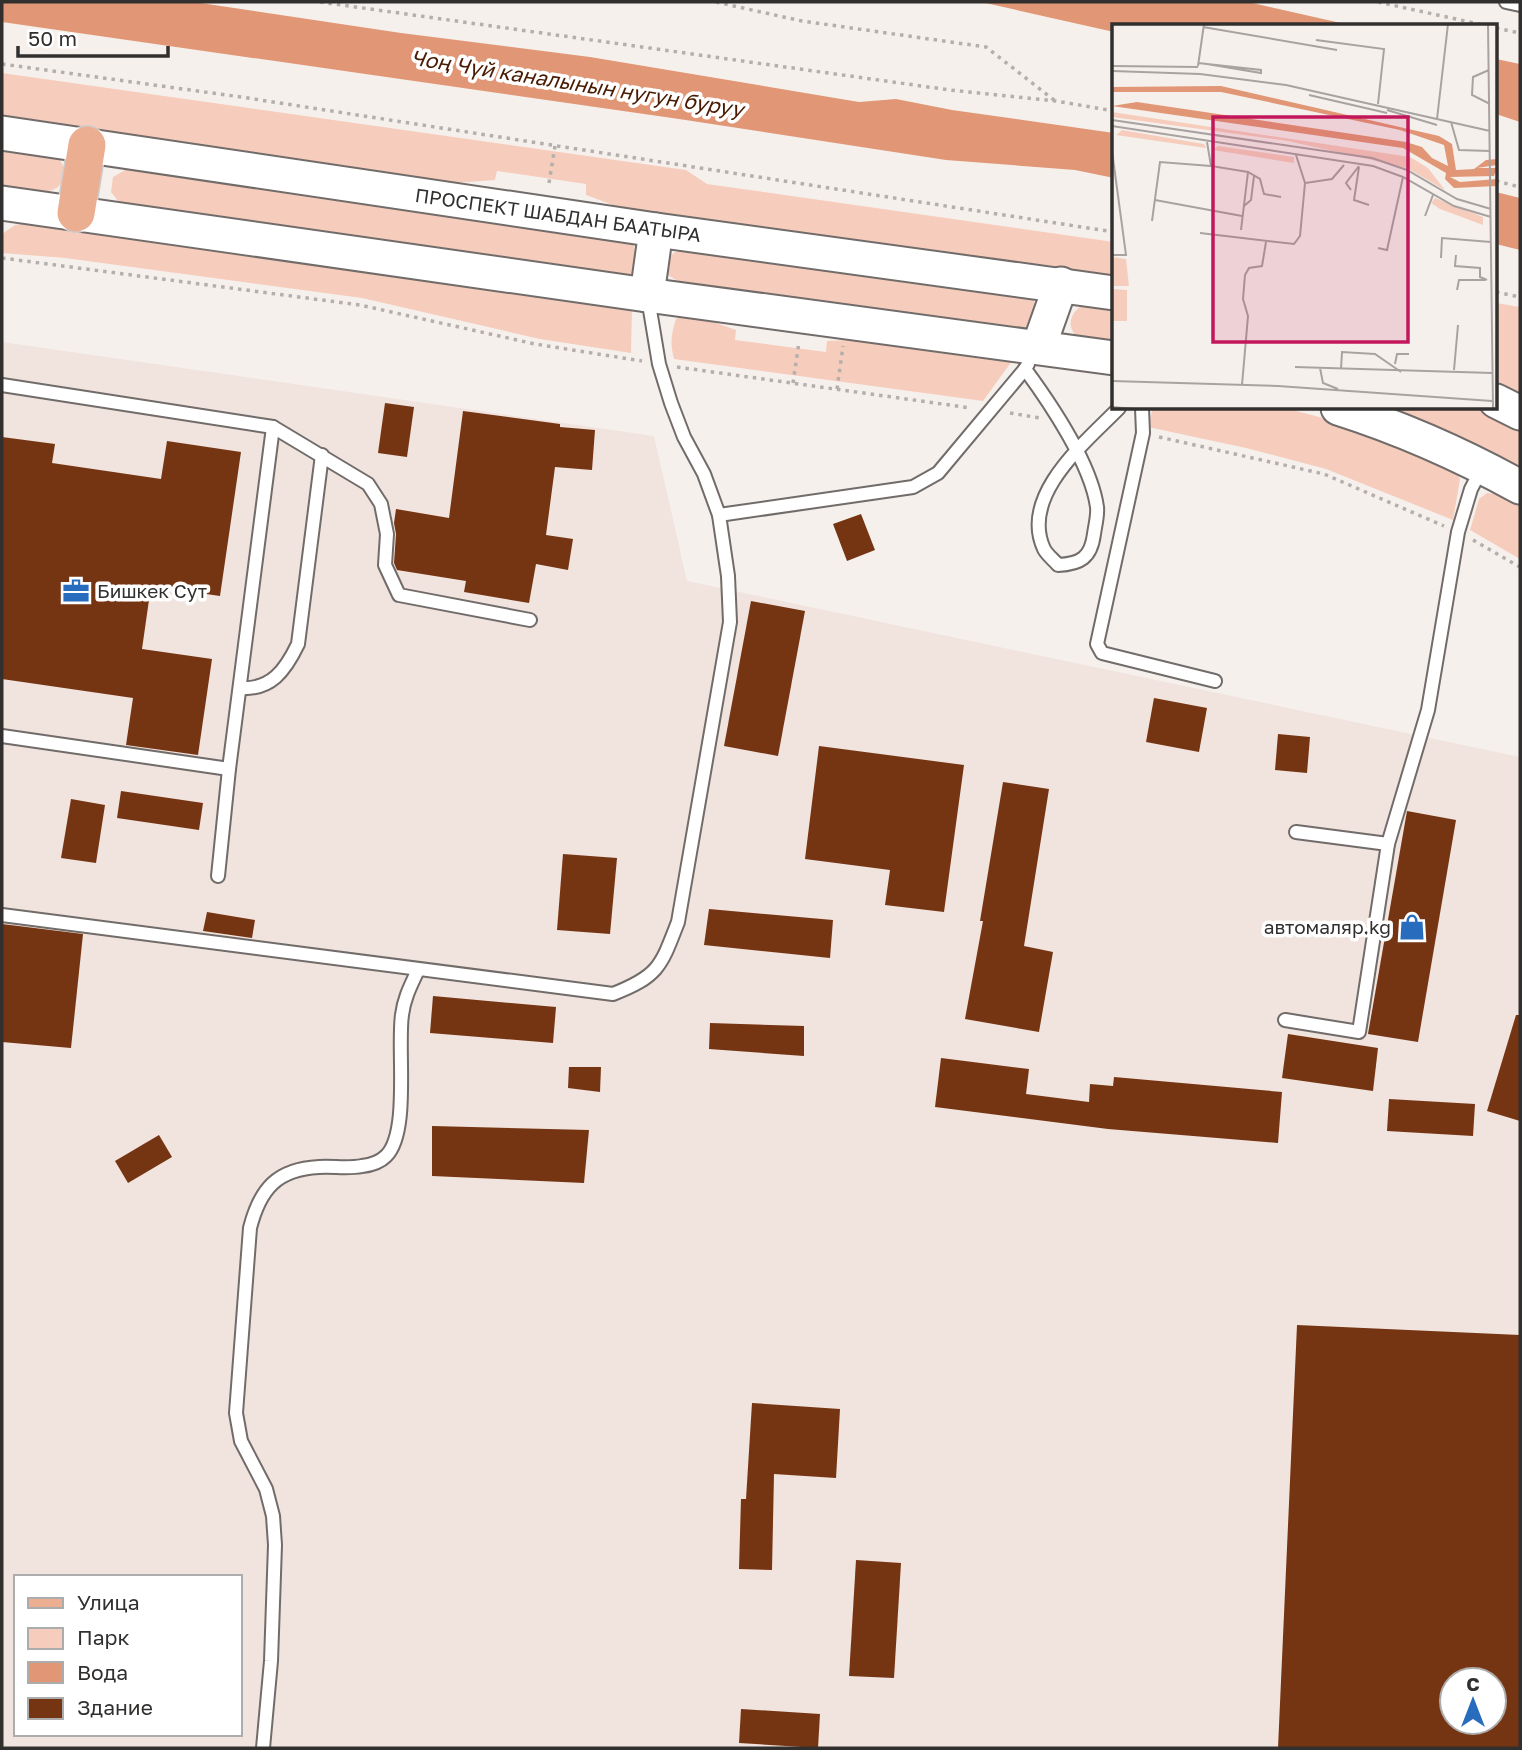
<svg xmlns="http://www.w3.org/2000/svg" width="1522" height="1750" viewBox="0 0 1522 1750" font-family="'Golos Text',sans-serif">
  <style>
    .built { fill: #f1e3dd; fill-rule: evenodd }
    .green { fill: #f6cdbc }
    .water { fill: #e19775 }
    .building { fill: #753513; fill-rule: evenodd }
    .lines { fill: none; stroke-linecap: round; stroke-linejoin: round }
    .lane-casing { stroke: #716c6a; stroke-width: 16 }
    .secondary-casing { stroke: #716c6a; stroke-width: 37 }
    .primary-casing { stroke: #cecdcd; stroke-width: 40 }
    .path { stroke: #b4afad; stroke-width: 3.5; stroke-dasharray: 3.5 5; stroke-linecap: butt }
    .lane { stroke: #fff; stroke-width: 12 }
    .secondary { stroke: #fff; stroke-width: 33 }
    .primary { stroke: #ecae90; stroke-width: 37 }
    .labels { text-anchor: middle; stroke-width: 7; stroke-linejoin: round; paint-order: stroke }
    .street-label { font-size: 19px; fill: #32302f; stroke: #fff }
    .poi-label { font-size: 19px; fill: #32302f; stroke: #fff; text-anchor: start }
    .water-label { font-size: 21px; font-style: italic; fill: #491b02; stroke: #fff }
    .inset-road { fill: none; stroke: #a8a3a1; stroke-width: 2 }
    .view { fill: #c2185b; fill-opacity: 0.15; stroke: #c2185b; stroke-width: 3.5 }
    .inset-edge { fill: none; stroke: #32302f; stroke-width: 3.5 }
  </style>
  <rect width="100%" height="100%" fill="#f6f0ed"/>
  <path class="built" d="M2,342L654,436L687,581L1520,757V1748H2ZM16,1577H240V1734H16ZM1452,1680H1494V1722H1452Z"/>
  <g class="green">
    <polygon points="2,73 686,170 707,184 1114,242 1114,277 637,214 586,195 586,184 497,171 495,180 454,183 2,116"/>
    <path d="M2,145L57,156C62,163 66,169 64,177C57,202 20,189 2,186Z"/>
    <polygon points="132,166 632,240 638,260 630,277 125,204 118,201 111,192 113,177"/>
    <polygon points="41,221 632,308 631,353 540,339 362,298 65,258 2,253 2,234 15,225"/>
    <path d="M687,249L1031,297C1040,309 1036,316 1029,328L1021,331L684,285L668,275C662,259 672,251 687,249Z"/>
    <polygon points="1496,303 1520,307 1520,397 1496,385"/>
    <path d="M1083,304L1114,307V343L1075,335C1066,322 1072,313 1083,304Z"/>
    <path d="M688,313L736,330L735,340L826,352L827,341L868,339L1012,361L983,401L674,359C670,344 671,334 676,319Z"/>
    <polygon points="1153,408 1285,408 1323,418 1391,443 1456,471 1460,479 1453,520 1326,469 1246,448 1148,427"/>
    <polygon points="1381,408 1477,408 1520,430 1520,470"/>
    <polygon points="1487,493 1499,494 1520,503 1520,559 1470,530 1479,499"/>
  </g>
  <g class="water">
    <polygon points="2,2 194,2 401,33 590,57 859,102 896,99 952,110 1114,133 1114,178 1075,170 946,160 679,119 2,22"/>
    <polygon points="981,2 1248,2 1354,26 1114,26 1114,32"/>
    <polygon points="1496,59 1520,64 1520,122 1496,114"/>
    <polygon points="1496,192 1520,198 1520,250 1496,244"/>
  </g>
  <g class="building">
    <polygon points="385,403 414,407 407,457 378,453"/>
    <polygon points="463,411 560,424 560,427 595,430 592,470 555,467 546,535 573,539 568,570 536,564 529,603 464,592 466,581 397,570 394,563 396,534 394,523 396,509 449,518"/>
    <polygon points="2,437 55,444 52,463 161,479 167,441 241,452 220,596 151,586 142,649 212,659 198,755 126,745 133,698 2,679"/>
    <polygon points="861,514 875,550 847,561 833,524"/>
    <polygon points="751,601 805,611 778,756 724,746"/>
    <polygon points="1154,698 1207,708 1199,752 1146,742"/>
    <polygon points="1278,734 1310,737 1307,773 1275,770"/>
    <polygon points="819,746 964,765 944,912 885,905 890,870 805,859"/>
    <polygon points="1003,782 1049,789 1024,946 1053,952 1039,1032 965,1019 983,921 980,921"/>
    <polygon points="121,791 203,803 199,830 117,818"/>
    <polygon points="71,799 105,805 96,863 61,858"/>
    <polygon points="1407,811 1456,820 1418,1042 1368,1034"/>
    <polygon points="563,854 617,858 610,934 557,930"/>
    <polygon points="709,909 833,920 830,958 704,945"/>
    <polygon points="207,912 255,920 252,938 203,931"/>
    <polygon points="2,924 83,934 71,1048 2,1042"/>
    <polygon points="433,996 556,1007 553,1043 430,1033"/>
    <polygon points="1516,1015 1520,1015 1520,1121 1487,1111"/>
    <polygon points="710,1023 804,1026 804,1056 709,1049"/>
    <polygon points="1288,1034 1378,1048 1373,1091 1282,1078"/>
    <polygon points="941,1058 1029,1069 1026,1094 1089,1102 1090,1084 1113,1086 1114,1077 1282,1092 1278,1143 1108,1129 935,1107"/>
    <polygon points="569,1067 601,1067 600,1092 568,1088"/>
    <polygon points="1389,1099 1475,1104 1473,1136 1387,1131"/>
    <polygon points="432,1126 589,1130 584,1183 432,1176"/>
    <polygon points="159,1135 172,1157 128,1183 115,1161"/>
    <path d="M1297,1325L1520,1335V1748H1278ZM1452,1680H1494V1722H1452Z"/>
    <polygon points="752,1403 840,1409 836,1478 774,1474 772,1570 739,1569 741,1499 746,1499"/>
    <polygon points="856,1560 901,1563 894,1678 849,1676"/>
    <polygon points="741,1709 820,1714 818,1748 739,1743"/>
  </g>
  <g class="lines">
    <g class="lane-casing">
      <g id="lane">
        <polyline points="1506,2 1520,5"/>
        <polyline points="648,298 659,364 671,403 684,437 704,474 719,515"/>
        <path d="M1028,364L1025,369C1050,403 1091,464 1097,507C1098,516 1095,526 1094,534C1091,558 1080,564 1058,565C1054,560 1047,555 1044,549C1019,495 1087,441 1119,408"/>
        <polyline points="2,385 273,427 368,484 381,504 387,534 385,565 399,595 530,620"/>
        <polyline points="1142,408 1143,433 1097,644 1102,653 1215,681"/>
        <path d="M240,688C271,690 285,671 298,644L322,455"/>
        <polyline points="2,736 229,769"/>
        <polyline points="1296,832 1388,844"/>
        <polyline points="218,876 229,769 273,427"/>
        <path d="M2,915L613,994C659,976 661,966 678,922L730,622L728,576L719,515L913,487L938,473L1025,369"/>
        <polyline points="1285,1020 1359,1032 1388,844 1428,710 1458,532 1471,489 1481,470"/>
        <path d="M263,1748L271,1661L275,1545L273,1516L266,1489L241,1441L236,1413L250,1228C260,1189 277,1169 319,1167C334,1166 347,1169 362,1166C371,1165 379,1163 386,1156C410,1133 397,1048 402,1015C404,998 411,985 418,970"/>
      </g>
    </g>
    <g class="secondary-casing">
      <g id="secondary">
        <polyline points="2,133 656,230 1114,293"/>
        <polyline points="2,203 647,295 1114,358"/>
        <polyline points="647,295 656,230"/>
        <polyline points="1039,346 1061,284"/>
        <polyline points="1496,401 1520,413"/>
        <path d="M1338,408C1401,428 1462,455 1520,487"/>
      </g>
    </g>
    <g class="primary-casing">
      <polyline id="primary" points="76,213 87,145"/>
    </g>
    <g class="path">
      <polyline points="320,2 950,90 1056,101 1114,111"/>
      <polyline points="716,2 802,21 986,47 1054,100"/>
      <polyline points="1378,2 1488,26"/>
      <polyline points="1496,28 1520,33"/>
      <polyline points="2,64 241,97 1114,232"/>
      <polyline points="1496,181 1520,187"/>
      <polyline points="549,183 555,146"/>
      <polyline points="2,258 360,305 535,344 642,361"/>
      <polyline points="1496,292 1520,297"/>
      <polyline points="677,367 971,408"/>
      <polyline points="793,383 799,342"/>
      <polyline points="837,389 843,346"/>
      <polyline points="1010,413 1040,418"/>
      <polyline points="1159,437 1324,474 1444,526"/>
      <polyline points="1473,540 1520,567"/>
    </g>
    <use href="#lane" class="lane"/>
    <use href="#secondary" class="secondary"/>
    <use href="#primary" class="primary"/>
  </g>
  <defs>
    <g id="office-bare" transform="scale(2.1)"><path d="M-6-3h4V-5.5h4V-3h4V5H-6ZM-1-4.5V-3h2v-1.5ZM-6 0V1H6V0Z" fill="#286cbd" stroke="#fff" stroke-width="2.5" paint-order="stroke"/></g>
    <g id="shop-bare" transform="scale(2.1)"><path d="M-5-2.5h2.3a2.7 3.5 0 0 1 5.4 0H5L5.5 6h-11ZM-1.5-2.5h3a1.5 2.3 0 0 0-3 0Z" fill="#286cbd" stroke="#fff" stroke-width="2.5" paint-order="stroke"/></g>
  </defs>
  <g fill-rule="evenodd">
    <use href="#office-bare" x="76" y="591"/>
    <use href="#shop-bare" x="1412" y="927"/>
  </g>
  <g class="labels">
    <g class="street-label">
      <text transform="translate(558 215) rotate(8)" y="7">ПРОСПЕКТ ШАБДАН БААТЫРА</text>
    </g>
    <g class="poi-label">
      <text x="97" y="598">Бишкек Сут</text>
      <text x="1391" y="934" text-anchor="end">автомаляр.kg</text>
    </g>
    <g class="water-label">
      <text transform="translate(577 84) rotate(9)" y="7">Чоң Чүй каналынын нугун буруу</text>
    </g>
  </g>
  <g transform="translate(1112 24)">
    <rect width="385" height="385" fill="#f6f0ed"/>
    <path d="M0,88L298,133L316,144L333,166L295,144L176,117L0,93ZM10,106L92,120L94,124L4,111ZM106,122L182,133V139L101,126ZM323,174L371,193V201L328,185L319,179ZM0,233L14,235L17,262H0ZM0,265L15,266V297H0Z" fill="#f6cdbc"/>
    <path d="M109,62L327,112L340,120L344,146L362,145L374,136L385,135V141L365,144H385L382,152L338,153L348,158L385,155V162L342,164L333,155L334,149L291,124L0,82L25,78L294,118L310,123L320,134L336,142L332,121L288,106L109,68H0V63Z" fill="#e19775"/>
    <path class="inset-road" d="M376,0L381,385M91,3L225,26M204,16L272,25L266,80M86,39L149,46V49L95,40M0,42L86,43M86,42L92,0M377,46L361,53L360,71L378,80M0,47L88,50L174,61L378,107M197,71L275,89M275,86L325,101M325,95L336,0M0,96L260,134L295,146L345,175L379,185M339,98L347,126L378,127M0,102L261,142L291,153L342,182L379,193M95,118L99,142L136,148L148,155L152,170L169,173M0,127L14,231H0M184,131L193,159M247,143L242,176L257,181M239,166L234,159L247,142M43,176L130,192M132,182L139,176L142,152M313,192L321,171M40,197L48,138L99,142M129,206L136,148M88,209L182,220L188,212L193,159L220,155L232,141M266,224L275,226L291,153M344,231L343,242L368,244V253L375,256M329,234L330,214L379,218M345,266L347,256H373M283,340L285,330H297M183,343L380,349M208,344L211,359L226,365M229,345L230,328L263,330L289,348M342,346L346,301M0,357L166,362L380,377M130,361L136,292L131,275L133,251L137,244L150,242L154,218M0,383L23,385"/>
    <path class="view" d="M101,93H296V318H101Z"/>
    <rect width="385" height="385" class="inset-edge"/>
  </g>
  <rect width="1522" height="1750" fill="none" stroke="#32302f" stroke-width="7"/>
  <rect x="14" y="1575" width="228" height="161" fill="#ffffff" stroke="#adacac" stroke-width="2"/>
  <rect x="28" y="1598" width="35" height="10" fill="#ecae90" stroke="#adacac" stroke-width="2"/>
  <text x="77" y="1610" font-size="21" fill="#32302f">Улица</text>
  <rect x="28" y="1628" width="35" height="21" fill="#f6cdbc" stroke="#adacac" stroke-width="2"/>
  <text x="77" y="1645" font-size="21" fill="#32302f">Парк</text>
  <rect x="28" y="1662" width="35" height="21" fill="#e19775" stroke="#adacac" stroke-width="2"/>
  <text x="77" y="1680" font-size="21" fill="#32302f">Вода</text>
  <rect x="28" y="1698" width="35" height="21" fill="#753513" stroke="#adacac" stroke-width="2"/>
  <text x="77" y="1715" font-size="21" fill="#32302f">Здание</text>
  <g transform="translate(1473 1701)"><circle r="33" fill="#ffffff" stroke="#adacac" stroke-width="2"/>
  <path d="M0-5L12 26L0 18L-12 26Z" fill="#286cbd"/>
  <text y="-10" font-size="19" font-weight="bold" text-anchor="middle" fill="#32302f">С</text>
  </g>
  <path d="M18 46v10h150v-10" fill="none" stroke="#32302f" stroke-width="3.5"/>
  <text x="28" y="46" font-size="21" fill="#32302f" stroke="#ffffff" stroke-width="5" paint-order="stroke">50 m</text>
</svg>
